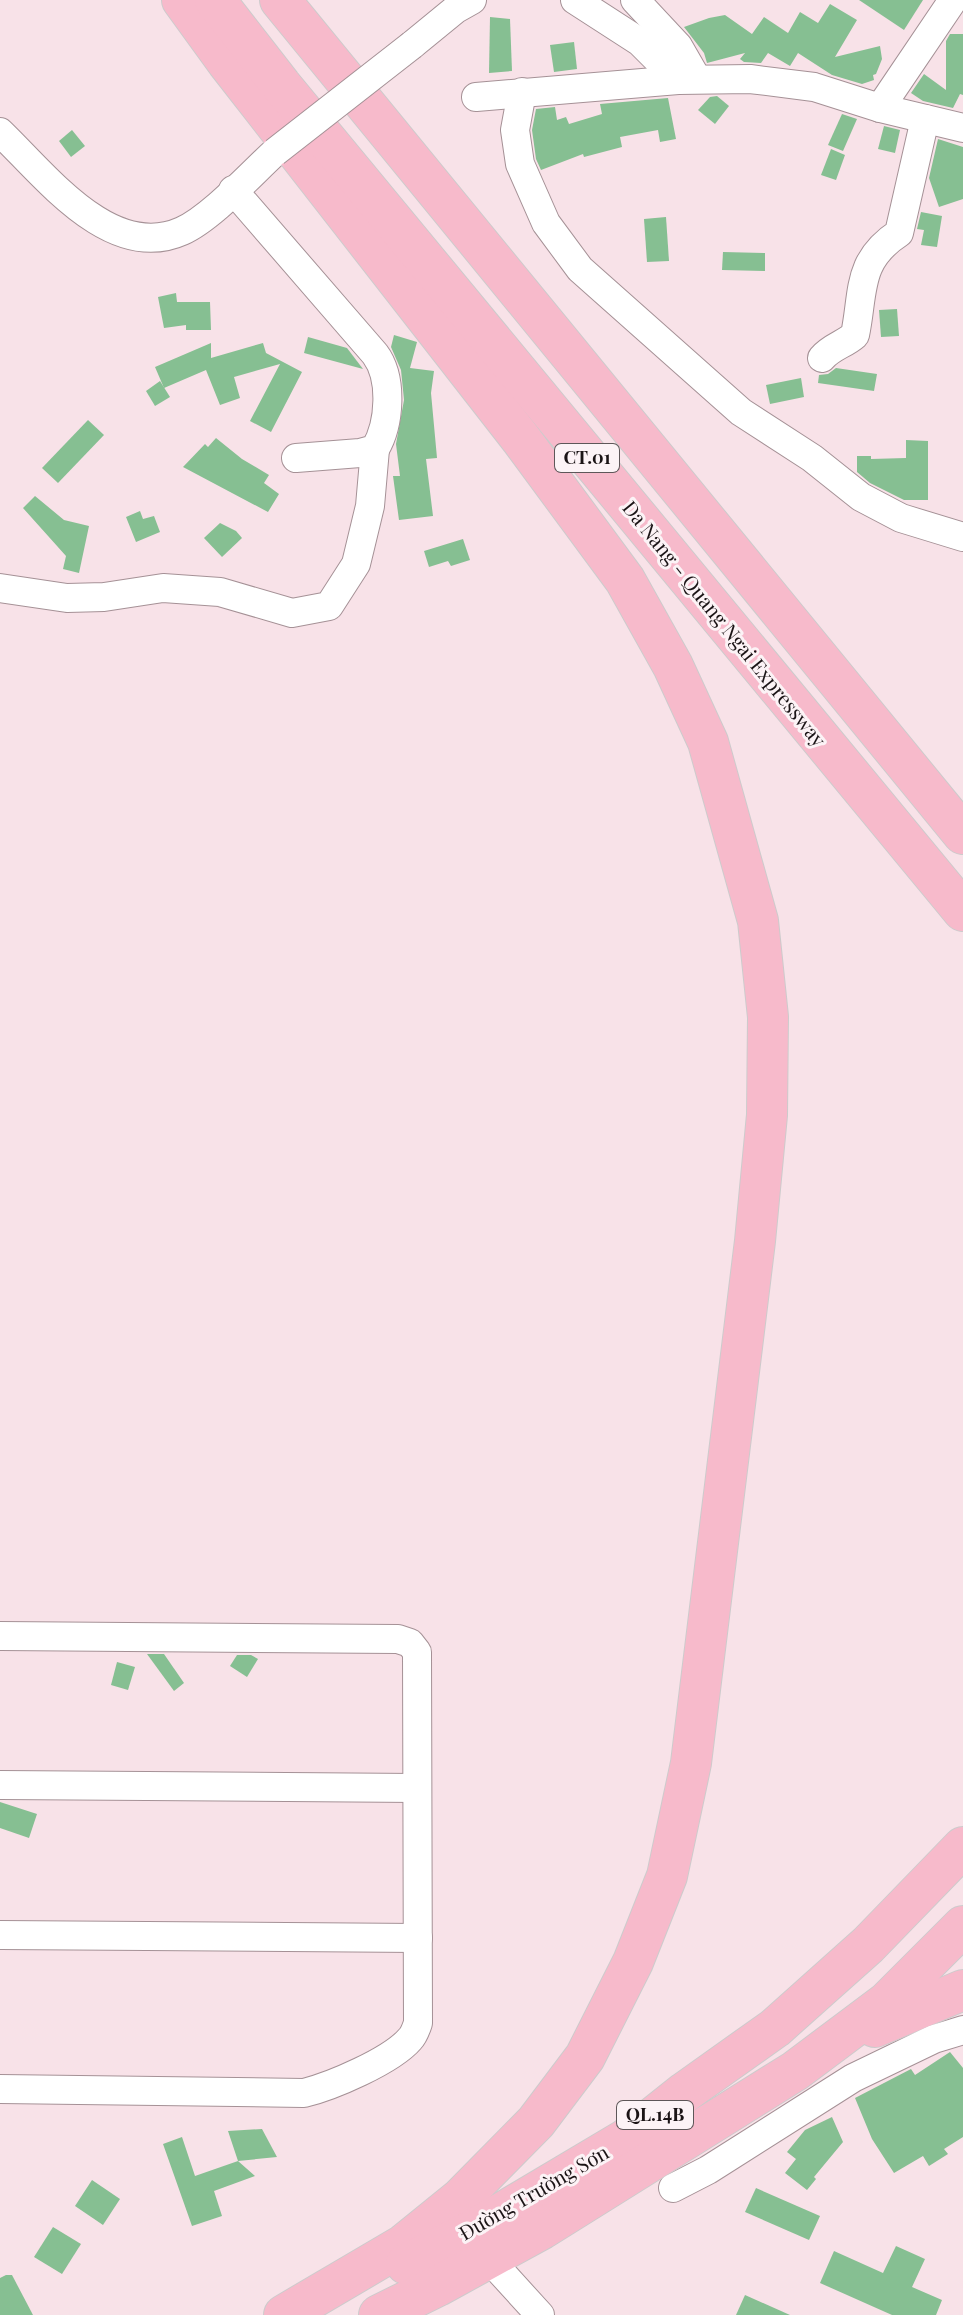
<svg xmlns="http://www.w3.org/2000/svg" width="963" height="2315" viewBox="0 0 963 2315" font-family="'Playfair Display',serif">
  <style>
    .building { fill: #86bf92 }
    .lines { fill: none; stroke-linecap: round; stroke-linejoin: round }
    .minor-casing { stroke: #a59196; stroke-width: 30 }
    .highway-casing { stroke: #cdcbcc; stroke-width: 42 }
    .minor { stroke: #fff; stroke-width: 28 }
    .highway { stroke: #f7bacb; stroke-width: 40 }
    .minor-bridge-casing { stroke: #a59196; stroke-width: 30; stroke-linecap: butt }
    .minor-bridge { stroke: #fff; stroke-width: 28 }
    .labels { text-anchor: middle; stroke-width: 6; stroke-linejoin: round; paint-order: stroke }
    .shield { fill: #fcf3f6; stroke: #5e5759; stroke-width: 2 }
    .shield-label { font-size: 18px; font-weight: bold; fill: #1b1416 }
    .street-label { font-size: 20px; fill: #1b1416; stroke: #fcf3f6 }
  </style>
  <rect width="100%" height="100%" fill="#f8e2e8"/>
  <g class="building">
    <polygon points="859,0 923,0 904,30"/>
    <polygon points="830,4 857,20 835,57 880,46 882,59 876,74 873,75 874,80 862,84 832,75 798,53 790,66 768,53 761,63 744,62 740,59 745,53 707,63 704,53 684,27 709,18 725,15 752,34 764,17 788,33 800,12 818,23"/>
    <polygon points="490,17 510,19 512,71 489,73"/>
    <polygon points="950,34 963,34 963,95 960,94 953,108 923,101 911,93 924,74 946,90 946,41"/>
    <polygon points="574,42 577,69 554,72 550,45"/>
    <polygon points="717,96 729,106 715,124 698,110 710,97"/>
    <polygon points="668,98 676,139 660,142 658,130 620,137 622,147 584,157 583,154 541,170 536,159 532,130 536,109 555,107 557,120 566,117 569,124 602,114 600,104"/>
    <polygon points="842,114 857,119 843,151 828,145"/>
    <polygon points="884,126 900,130 895,153 878,149"/>
    <polygon points="72,130 85,146 71,157 59,141"/>
    <polygon points="938,139 963,147 963,199 939,207 929,178"/>
    <polygon points="831,149 845,155 836,180 821,175"/>
    <polygon points="921,212 942,216 937,247 921,245 924,230 917,229"/>
    <polygon points="666,217 669,261 647,262 644,219"/>
    <polygon points="723,252 765,253 765,271 722,270"/>
    <polygon points="176,293 177,302 210,302 211,330 186,330 186,325 164,328 158,297"/>
    <polygon points="897,309 899,336 881,337 879,310"/>
    <polygon points="394,335 417,342 410,368 434,371 431,393 437,458 426,459 433,516 399,520 393,476 400,476 396,444 404,400 401,370 391,347"/>
    <polygon points="308,337 347,348 363,369 304,353"/>
    <polygon points="211,343 211,358 263,343 266,353 302,372 271,432 250,421 280,364 234,377 240,398 220,405 206,370 164,388 155,367"/>
    <polygon points="836,368 877,374 874,391 818,383 819,375 828,374"/>
    <polygon points="801,378 804,397 770,404 766,385"/>
    <polygon points="160,381 170,397 155,406 146,391"/>
    <polygon points="88,420 104,435 58,483 42,468"/>
    <polygon points="216,438 242,459 269,475 264,483 279,494 268,512 183,467 205,444 208,447"/>
    <polygon points="906,440 928,441 928,500 904,500 870,483 857,472 857,456 871,456 871,459 906,458"/>
    <polygon points="35,496 64,520 89,526 79,573 63,569 66,556 23,508"/>
    <polygon points="140,511 143,519 154,516 160,532 136,542 126,517"/>
    <polygon points="220,523 236,531 242,538 222,557 204,538"/>
    <polygon points="463,539 470,560 451,566 448,561 429,567 424,551"/>
    <polygon points="147,1654 164,1654 184,1683 174,1691"/>
    <polygon points="237,1655 251,1655 258,1659 247,1677 230,1666"/>
    <polygon points="117,1662 135,1667 128,1690 111,1685"/>
    <polygon points="0,1802 37,1814 29,1838 0,1828"/>
    <polygon points="950,2052 963,2068 963,2137 944,2149 948,2154 929,2166 923,2156 894,2173 872,2139 855,2098 911,2069 915,2075"/>
    <polygon points="832,2117 843,2142 814,2177 816,2179 807,2190 785,2173 796,2159 787,2152 805,2130"/>
    <polygon points="262,2129 277,2157 238,2161 228,2131"/>
    <polygon points="182,2137 195,2176 238,2161 255,2176 214,2191 222,2216 192,2226 163,2144"/>
    <polygon points="92,2180 120,2199 103,2225 75,2206"/>
    <polygon points="756,2188 820,2216 809,2240 745,2212"/>
    <polygon points="53,2227 81,2244 62,2274 34,2257"/>
    <polygon points="896,2246 925,2259 912,2287 942,2300 936,2315 892,2315 820,2283 834,2251 883,2273"/>
    <polygon points="6,2275 12,2275 33,2315 0,2315 0,2278"/>
    <polygon points="745,2295 790,2315 736,2315"/>
  </g>
  <g class="lines">
    <g class="minor-casing">
      <g id="minor">
        <polyline points="575,0 640,42 678,80"/>
        <polyline points="635,0 678,46 697,79"/>
        <polyline points="412,45 456,9 472,0"/>
        <polyline points="522,92 515,130 520,164 546,223 580,269 741,412 812,458 861,497 901,518 963,537"/>
        <polyline points="476,97 678,80 750,79 814,87 880,108 963,128"/>
        <polyline points="880,108 953,0"/>
        <path d="M0,132C45,175 111,263 182,231C211,218 251,174 275,152"/>
        <path d="M233,190L375,354C393,378 390,424 375,449L360,453L296,458"/>
        <path d="M822,358C831,347 845,344 855,335C864,292 856,261 899,233L925,119"/>
        <polyline points="0,588 67,598 104,597 163,588 220,592 292,613 329,606 356,564 370,506 375,449"/>
        <path d="M0,1636L398,1639L410,1643L417,1652L418,2023C416,2029 414,2035 410,2039C391,2061 332,2086 304,2093L0,2089"/>
        <polyline points="0,1785 417,1788"/>
        <polyline points="0,1935 418,1938"/>
        <polyline points="673,2188 708,2170 853,2078 934,2039 963,2030"/>
        <polyline points="481,2244 489,2259 540,2315"/>
      </g>
    </g>
    <g class="highway-casing">
      <g id="highway">
        <polyline points="182,0 227,62 521,439 625,580 673,666 708,742 758,921 768,1017 767,1115 755,1241 691,1763 667,1876 633,1962 585,2057 536,2122 461,2198 403,2245 284,2315"/>
        <polyline points="215,0 281,85 963,911"/>
        <polyline points="280,0 963,834"/>
        <polyline points="875,2027 963,1990"/>
        <polyline points="406,2264 473,2230 626,2139 685,2092 775,2028 868,1945 963,1847"/>
        <polyline points="379,2315 438,2286 542,2229 795,2071 887,2002 963,1926"/>
      </g>
    </g>
    <use href="#minor" class="minor"/>
    <use href="#highway" class="highway"/>
    <g class="minor-bridge-casing">
      <polyline id="minor-bridge" points="275,152 412,45"/>
    </g>
    <use href="#minor-bridge" class="minor-bridge"/>
  </g>
  <g class="labels">
    <g class="shield">
      <rect x="555" y="444" width="64" height="28" rx="6"/>
      <rect x="617" y="2101" width="76" height="28" rx="6"/>
    </g>
    <g class="shield-label">
      <text x="587" y="464">CT.01</text>
      <text x="655" y="2121">QL.14B</text>
    </g>
    <g class="street-label">
      <text transform="translate(724 624) rotate(51)" y="7">Da Nang - Quang Ngai Expressway</text>
      <text transform="translate(534 2193) rotate(-30)" y="7">Đường Trường Sơn</text>
    </g>
  </g>
</svg>
